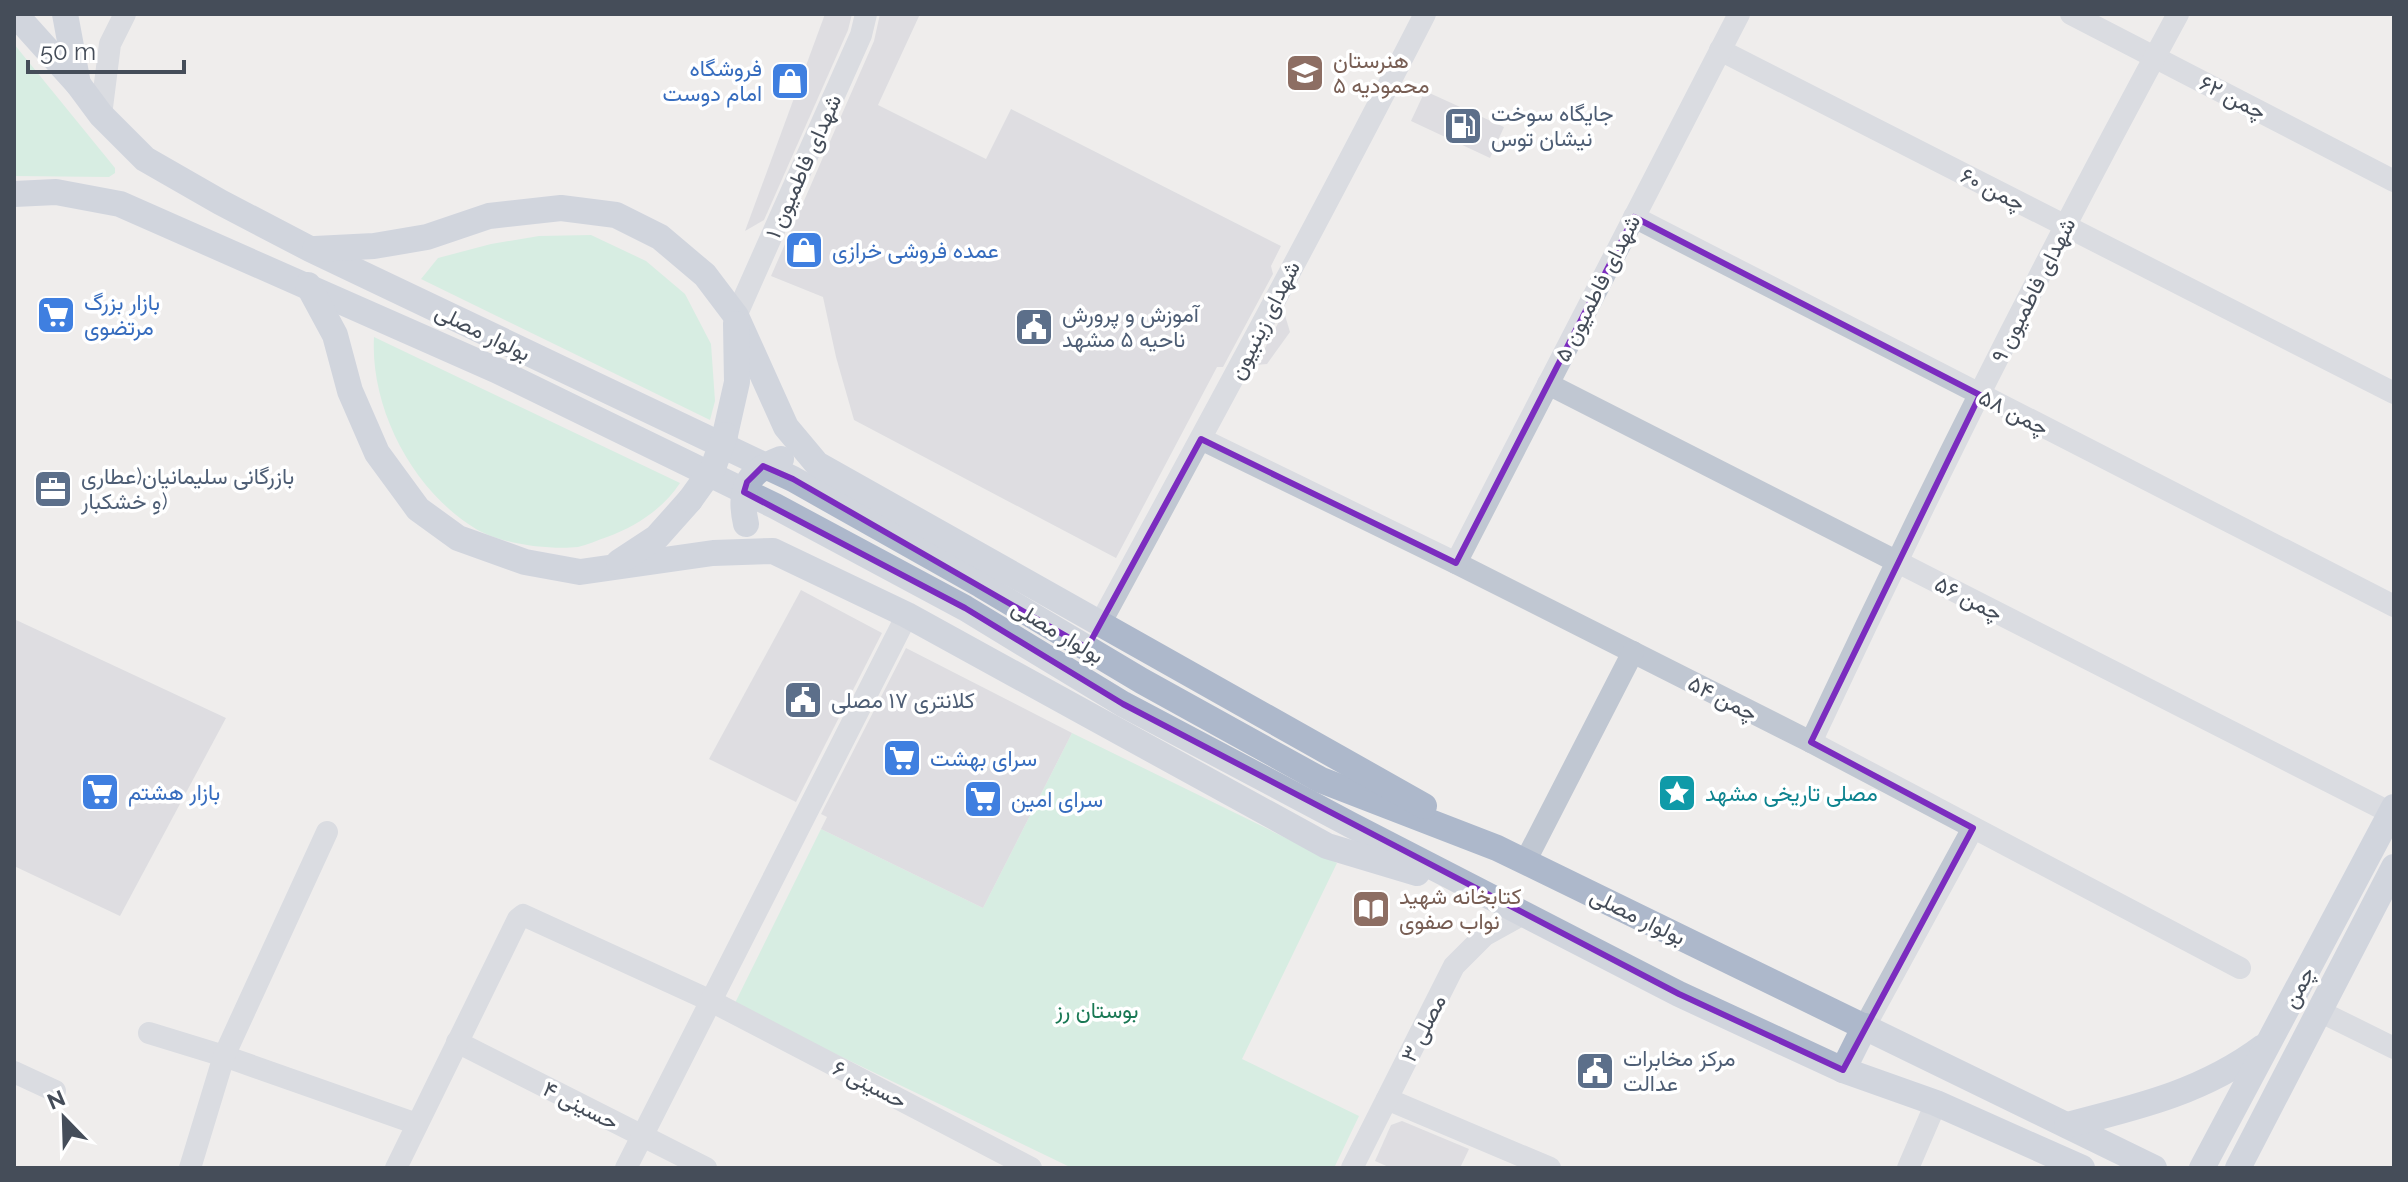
<svg xmlns="http://www.w3.org/2000/svg" width="2408" height="1182" viewBox="0 0 2408 1182" font-family="Raleway,Vazirmatn,sans-serif">
  <style>
    .green { fill: #bbedd4 }
    .building { fill: #c9cbd2 }
    .lines { fill: none; stroke-linecap: round; stroke-linejoin: round }
    .minor { stroke: #c0c7d2; stroke-width: 22 }
    .major { stroke: #adb8cb; stroke-width: 26 }
    .major-bridge { stroke: #adb8cb; stroke-width: 26 }
    .marked { fill: none; stroke: #7b2cbf; stroke-width: 6; stroke-linejoin: round }
    .labels { text-anchor: middle; stroke-width: 7; stroke-linejoin: round; paint-order: stroke }
    .education-label { font-size: 22px; fill: #785e54; stroke: #fff; text-anchor: start }
    .shop-label { font-size: 22px; fill: #366cbe; stroke: #fff; text-anchor: start }
    .street-label { font-size: 22px; fill: #454d59; stroke: #fff }
    .service-label { font-size: 22px; fill: #4e5e75; stroke: #fff; text-anchor: start }
    .culture-label { font-size: 22px; fill: #0d838f; stroke: #fff; text-anchor: start }
    .park-label { font-size: 22px; fill: #197854; stroke: #fff }
  </style>
  <rect width="100%" height="100%" fill="#efedec"/>
  <g class="green">
    <polygon points="14,44 115,168 115,173 109,177 14,176"/>
    <polygon points="591,235 646,261 685,294 711,344 715,401 710,420 421,279 438,258 491,244 539,236"/>
    <path d="M374,337L680,483C663,509 635,527 607,537C598,540 587,545 578,547C549,550 501,544 476,529C413,491 370,409 374,337Z"/>
    <polygon points="1072,733 1337,863 1242,1059 1359,1116 1334,1168 1072,1168 734,1005 821,829 983,908"/>
  </g>
  <g class="building">
    <polygon points="825,14 852,14 848,30 764,220 745,231"/>
    <polygon points="880,14 920,14 878,105 986,159 1011,109 1281,246 1271,266 1273,274 1223,367 1217,367 1116,558 854,420 836,357 823,297 771,276 874,41"/>
    <polygon points="1425,91 1504,127 1490,158 1411,121"/>
    <polygon points="1284,312 1290,332 1267,364 1256,365"/>
    <polygon points="801,590 882,633 796,802 709,759"/>
    <polygon points="14,619 226,718 120,916 14,866"/>
    <polygon points="906,648 1072,733 983,908 821,829 827,817 821,814"/>
    <polygon points="1402,1121 1469,1149 1460,1168 1391,1168 1375,1161 1391,1125"/>
  </g>
  <g class="lines">
    <g class="minor">
      <polyline points="2071,14 2394,181"/>
      <polyline points="1720,50 2394,393"/>
      <polyline points="101,115 110,44 125,14"/>
      <polyline points="1634,217 2394,606"/>
      <polyline points="736,316 861,35 866,14"/>
      <polyline points="1548,384 2391,813"/>
      <polyline points="1201,439 1456,563 1811,742 2240,968"/>
      <polyline points="1456,563 1739,14"/>
      <path d="M1100,624C1210,421 1320,219 1425,14"/>
      <path d="M1811,742C1926,496 2048,253 2178,14"/>
      <polyline points="1525,862 1633,652"/>
      <polyline points="2319,1011 2394,1048"/>
      <polyline points="1865,1026 1973,828"/>
      <polyline points="149,1033 224,1056 417,1124"/>
      <polyline points="457,1042 706,1168"/>
      <polyline points="14,1072 55,1091"/>
      <polyline points="1387,1099 1550,1168"/>
      <polyline points="190,1168 224,1056 327,832"/>
      <polyline points="396,1168 518,919 523,915 709,1000 1031,1168"/>
      <polyline points="626,1168 907,615"/>
      <polyline points="1352,1168 1454,966 1485,935 1523,914"/>
      <polyline points="1908,1168 1936,1103"/>
    </g>
    <g class="major">
      <polyline points="15,14 78,84 101,115 145,159 220,202 310,249 793,479 981,585 1142,681 1321,780 1497,848 2154,1168"/>
      <polyline points="65,14 78,84"/>
      <polyline points="14,194 56,192 120,204 496,370 775,506 965,608 1123,704 1351,825 1679,994 1843,1070 1936,1103 2082,1168"/>
      <polyline points="315,249 374,246 427,237 489,216 561,208 616,215 660,237 705,275 736,316 786,427 817,464 1424,806"/>
      <polyline points="308,285 335,335 350,391 377,453 418,509 458,538 525,562 580,572 713,553 773,551 907,615 1327,846 1417,873"/>
      <polyline points="725,435 737,382 736,324"/>
      <polyline points="619,562 657,537 690,500"/>
      <polyline points="1843,1070 1865,1026"/>
      <path d="M2067,1125C2138,1107 2203,1092 2263,1047"/>
      <polyline points="2202,1168 2394,807"/>
      <polyline points="2238,1168 2394,867"/>
    </g>
    <g class="major-bridge">
      <polyline points="690,500 713,468 725,435"/>
      <path d="M746,524C738,488 747,472 781,459"/>
    </g>
  </g>
  <path d="M0 0H2408V1182H0ZM1634,217L1980,395L1811,742L1973,828L1843,1070L1679,994L1123,704L965,608L744,492L747,482L763,466L793,479L1087,648L1201,439L1456,563Z" fill="#efedec" fill-opacity=".55" fill-rule="evenodd"/>
  <path class="marked" d="M1634,217L1980,395L1811,742L1973,828L1843,1070L1679,994L1123,704L965,608L744,492L747,482L763,466L793,479L1087,648L1201,439L1456,563Z"/>
  <defs>
    <g id="school-square" transform="scale(2)"><rect x="-9" y="-9" width="18" height="18" rx="4" fill="#8d6e63" stroke="#fff"/><path d="M0-5L7-2L0 1L-7-2ZM-4 1L0 2.5L4 1V4Q0 6-4 4Z" fill="#fff"/></g>
    <g id="shop-square" transform="scale(2)"><rect x="-9" y="-9" width="18" height="18" rx="4" fill="#3f7fe0" stroke="#fff"/><path d="M-5-2.5h2.3a2.7 3.5 0 0 1 5.4 0H5L5.5 6h-11ZM-1.5-2.5h3a1.5 2.3 0 0 0-3 0Z" fill="#fff"/></g>
    <g id="fuel-square" transform="scale(2)"><rect x="-9" y="-9" width="18" height="18" rx="4" fill="#5c6f8a" stroke="#fff"/><path d="M-5.5-6h7V0h2V4h1.3V-2.5L3-4.5l.8-.8L6-3V5H2.5V1h-1V6h-7ZM-4.2-4.7v3.2H.2V-4.7Z" fill="#fff"/></g>
    <g id="supermarket-square" transform="scale(2)"><rect x="-9" y="-9" width="18" height="18" rx="4" fill="#3f7fe0" stroke="#fff"/><path d="M-6-5.5h2.5l.6 2H6L4.5 2H-2.5L-4.4-4H-6ZM-1.5 3.2a1.3 1.3 0 1 0 .1 0ZM3 3.2a1.3 1.3 0 1 0 .1 0Z" fill="#fff"/></g>
    <g id="civic-square" transform="scale(2)"><rect x="-9" y="-9" width="18" height="18" rx="4" fill="#5c6f8a" stroke="#fff"/><path d="M-.6-6.5H3V-4.5H.6V-3L4-1V1h2V6H-6V1h2V-1L-.6-3ZM-1.2 2.5V6h2.4V2.5Z" fill="#fff"/></g>
    <g id="office-square" transform="scale(2)"><rect x="-9" y="-9" width="18" height="18" rx="4" fill="#5c6f8a" stroke="#fff"/><path d="M-6-3h4V-5.5h4V-3h4V5H-6ZM-1-4.5V-3h2v-1.5ZM-6 0V1H6V0Z" fill="#fff"/></g>
    <g id="sight-square" transform="scale(2)"><rect x="-9" y="-9" width="18" height="18" rx="4" fill="#0f9aa8" stroke="#fff"/><path d="M0-6L1.8-2.2L6-1.7L2.9 1.2L3.7 5.4L0 3.3L-3.7 5.4L-2.9 1.2L-6-1.7L-1.8-2.2Z" fill="#fff"/></g>
    <g id="library-square" transform="scale(2)"><rect x="-9" y="-9" width="18" height="18" rx="4" fill="#8d6e63" stroke="#fff"/><path d="M-6-4Q-3-5.5-.7-3.5V5Q-3 3-6 4ZM6-4Q3-5.5 .7-3.5V5Q3 3 6 4Z" fill="#fff"/></g>
  </defs>
  <g fill-rule="evenodd">
    <use href="#school-square" x="1305" y="73"/>
    <use href="#shop-square" x="790" y="81"/>
    <use href="#fuel-square" x="1463" y="126"/>
    <use href="#shop-square" x="804" y="250"/>
    <use href="#supermarket-square" x="56" y="315"/>
    <use href="#civic-square" x="1034" y="327"/>
    <use href="#office-square" x="53" y="489"/>
    <use href="#civic-square" x="803" y="700"/>
    <use href="#supermarket-square" x="902" y="758"/>
    <use href="#supermarket-square" x="100" y="792"/>
    <use href="#sight-square" x="1677" y="793"/>
    <use href="#supermarket-square" x="983" y="799"/>
    <use href="#library-square" x="1371" y="909"/>
    <use href="#civic-square" x="1595" y="1071"/>
  </g>
  <g class="labels">
    <g class="education-label">
      <text x="1333" y="68">هنرستان<tspan x="1333" dy="25">محمودیه ۵</tspan></text>
      <text x="1399" y="904">کتابخانه شهید<tspan x="1399" dy="25">نواب صفوی</tspan></text>
    </g>
    <g class="shop-label">
      <text x="762" y="76" text-anchor="end">فروشگاه<tspan x="762" dy="25">امام دوست</tspan></text>
      <text x="832" y="258">عمده فروشی خرازی</text>
      <text x="84" y="310">بازار بزرگ<tspan x="84" dy="25">مرتضوی</tspan></text>
      <text x="930" y="766">سرای بهشت</text>
      <text x="128" y="800">بازار هشتم</text>
      <text x="1011" y="807">سرای امین</text>
    </g>
    <g class="street-label">
      <text transform="translate(2233 97) rotate(27)" y="8">چمن ۶۲</text>
      <text transform="translate(803 166) rotate(-66)" y="8">شهدای فاطمیون ۱</text>
      <text transform="translate(1993 189) rotate(27)" y="8">چمن ۶۰</text>
      <text transform="translate(1597 288) rotate(-63)" y="8">شهدای فاطمیون ۵</text>
      <text transform="translate(2033 290) rotate(-63)" y="8">شهدای فاطمیون ۹</text>
      <text transform="translate(1264 320) rotate(-63)" y="8">شهدای زینبیون</text>
      <text transform="translate(483 332) rotate(26)" y="8">بولوار مصلی</text>
      <text transform="translate(2014 412) rotate(27)" y="8">چمن ۵۸</text>
      <text transform="translate(1969 598) rotate(27)" y="8">چمن ۵۶</text>
      <text transform="translate(1058 631) rotate(31)" y="8">بولوار مصلی</text>
      <text transform="translate(1723 698) rotate(27)" y="8">چمن ۵۴</text>
      <text transform="translate(1638 916) rotate(26)" y="8">بولوار مصلی</text>
      <text transform="translate(2298 987) rotate(-62)" y="8">چمن</text>
      <text transform="translate(1423 1028) rotate(-63)" y="8">مصلی ۳</text>
      <text transform="translate(870 1084) rotate(27)" y="8">حسینی ۶</text>
      <text transform="translate(581 1105) rotate(27)" y="8">حسینی ۴</text>
    </g>
    <g class="service-label">
      <text x="1491" y="121">جایگاه سوخت<tspan x="1491" dy="25">نیشان توس</tspan></text>
      <text x="1062" y="322">آموزش و پرورش<tspan x="1062" dy="25">ناحیه ۵ مشهد</tspan></text>
      <text x="81" y="484">بازرگانی سلیمانیان(عطاری<tspan x="81" dy="25">و خشکبار)</tspan></text>
      <text x="831" y="708">کلانتری ۱۷ مصلی</text>
      <text x="1623" y="1066">مرکز مخابرات<tspan x="1623" dy="25">عدالت</tspan></text>
    </g>
    <g class="culture-label">
      <text x="1705" y="801">مصلی تاریخی مشهد</text>
    </g>
    <g class="park-label">
      <text x="1097" y="1018">بوستان رز</text>
    </g>
  </g>
  <rect width="2408" height="1182" fill="none" stroke="#454d59" stroke-width="32"/>
  <g transform="translate(64 1118) rotate(337)" stroke="#ffffff" stroke-width="6" paint-order="stroke">
  <path d="M0-6L14 30L0 20L-14 30Z" fill="#454d59"/>
  <text y="-12" font-size="22" font-weight="bold" text-anchor="middle" fill="#454d59">N</text>
  </g>
  <path d="M28 60v12h156v-12" fill="none" stroke="#454d59" stroke-width="4"/>
  <text x="40" y="60" font-size="24" fill="#454d59" stroke="#ffffff" stroke-width="6" paint-order="stroke">50 m</text>
</svg>
